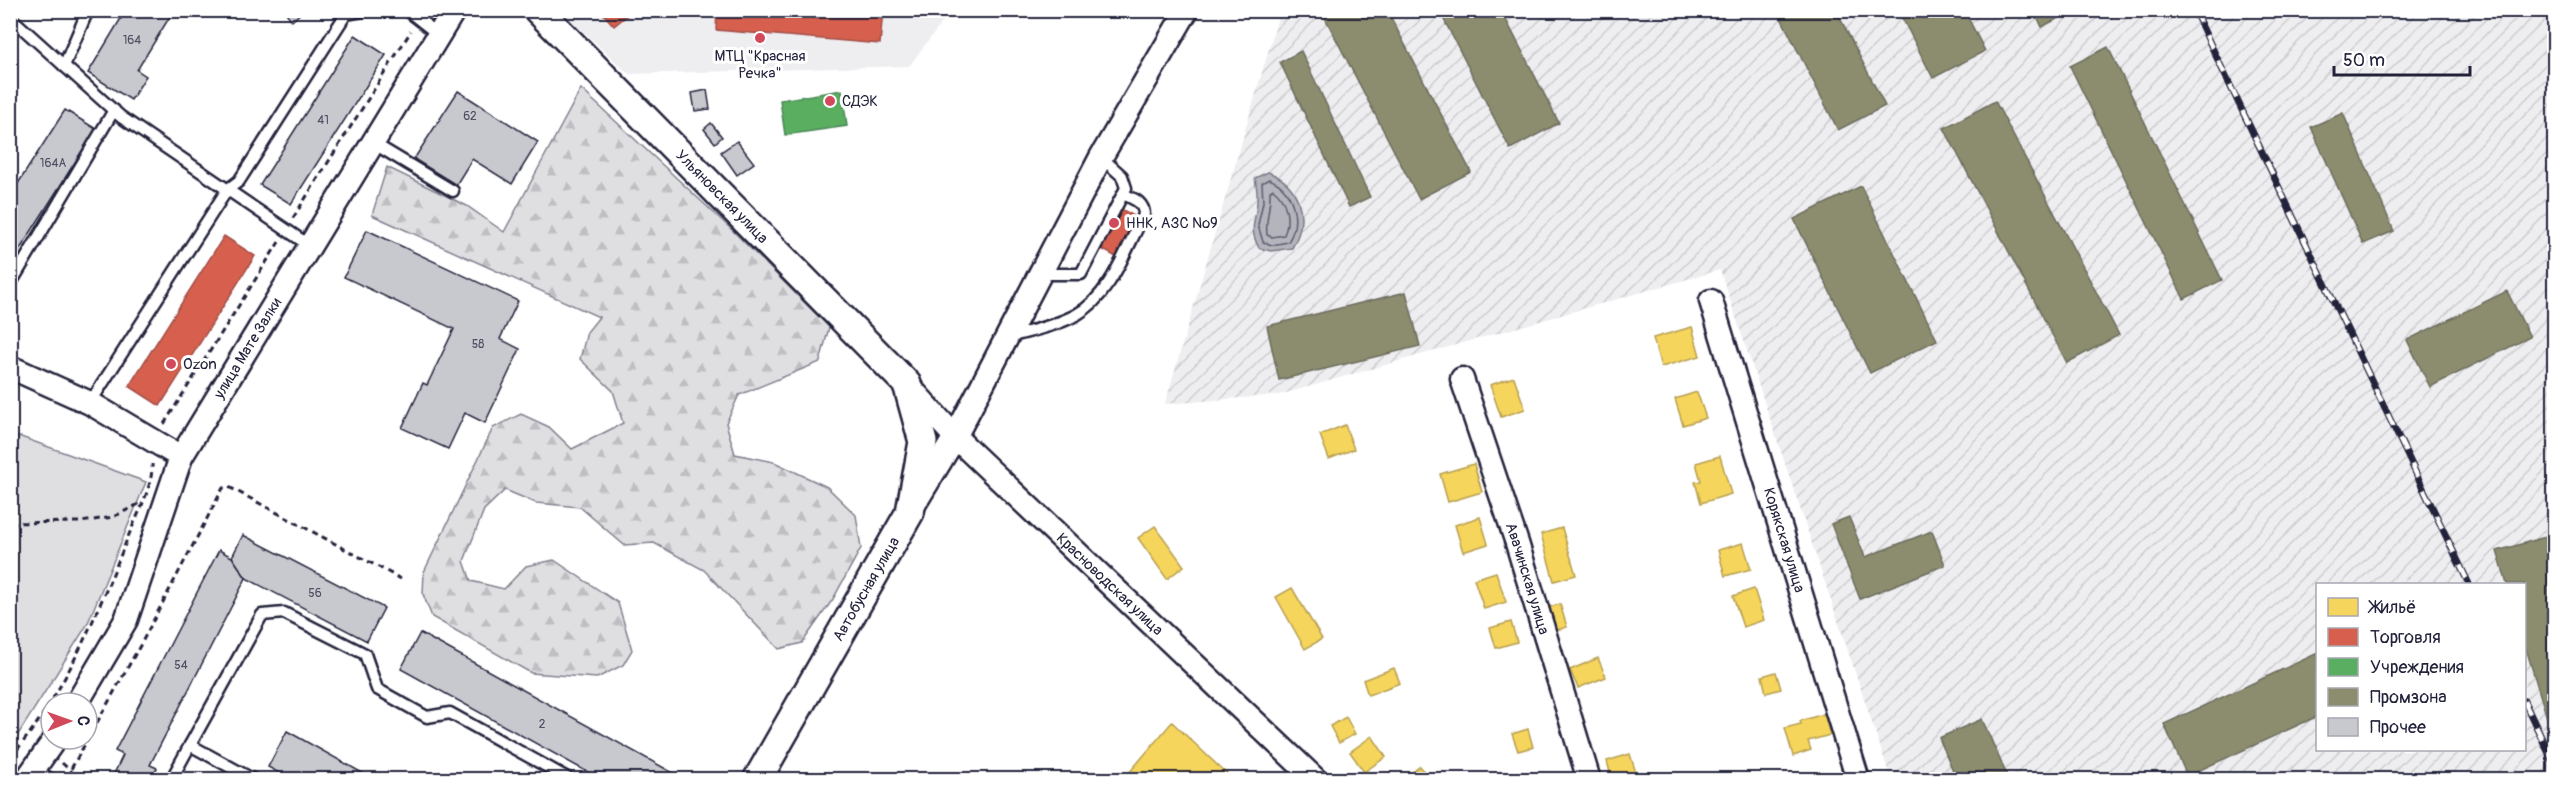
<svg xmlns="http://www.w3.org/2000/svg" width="2565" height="790" viewBox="0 0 2565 790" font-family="Pangolin,sans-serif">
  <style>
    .built { fill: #eeeef1 }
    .industrial { fill: url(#industrial-furrows); fill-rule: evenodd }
    .green { fill: #dfdfe2; stroke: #80808e; stroke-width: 1.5 }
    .forest { fill: url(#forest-firs); stroke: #80808e; stroke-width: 1.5 }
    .water { fill: #b4b4bc; stroke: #7a7a88; stroke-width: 1.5 }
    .homes { fill: #f6d55c; stroke: #b69f52; stroke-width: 1.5 }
    .shops { fill: #d6604d; stroke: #a04d48; stroke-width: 1.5 }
    .public { fill: #5aae61; stroke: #498456; stroke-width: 1.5 }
    .industry { fill: #8c8c6e; stroke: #6c6c5f; stroke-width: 1.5 }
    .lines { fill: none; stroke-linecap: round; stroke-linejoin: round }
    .shore { stroke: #5c5c6f; stroke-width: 1.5 }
    .building { fill: #c8c8cf; stroke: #22223b; stroke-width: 1.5 }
    .service-casing { stroke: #22223b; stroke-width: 15 }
    .minor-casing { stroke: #22223b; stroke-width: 27 }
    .tertiary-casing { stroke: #22223b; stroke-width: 32 }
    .path { stroke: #22223b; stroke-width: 3; stroke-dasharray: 6 4.5; stroke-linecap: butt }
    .service { stroke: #fff; stroke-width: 10 }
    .minor { stroke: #fff; stroke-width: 22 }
    .tertiary { stroke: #fff; stroke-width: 27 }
    .rail-casing { stroke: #22223b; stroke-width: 7 }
    .rail { stroke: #fff; stroke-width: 4.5; stroke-dasharray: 14; stroke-linecap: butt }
    .poi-dot { fill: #d1495b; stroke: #fff; stroke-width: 2 }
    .labels { text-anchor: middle; stroke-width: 6; stroke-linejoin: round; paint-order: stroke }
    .number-label { font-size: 12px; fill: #4c4c60 }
    .poi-label { font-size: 15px; fill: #22223b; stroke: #fff; text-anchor: start }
    .street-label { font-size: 15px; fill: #22223b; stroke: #fff }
  </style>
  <defs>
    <pattern id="industrial-furrows" width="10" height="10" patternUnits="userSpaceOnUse" patternTransform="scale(1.5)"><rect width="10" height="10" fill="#eeeef1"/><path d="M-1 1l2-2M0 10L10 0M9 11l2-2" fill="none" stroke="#ccccd0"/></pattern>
    <pattern id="forest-firs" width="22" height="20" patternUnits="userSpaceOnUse" patternTransform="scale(1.5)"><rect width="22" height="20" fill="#dfdfe2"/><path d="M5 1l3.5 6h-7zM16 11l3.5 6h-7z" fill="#bfbfc3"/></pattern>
  </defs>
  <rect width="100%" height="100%" fill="#fff"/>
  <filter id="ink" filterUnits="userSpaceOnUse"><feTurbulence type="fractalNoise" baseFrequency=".0167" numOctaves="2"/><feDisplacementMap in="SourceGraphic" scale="12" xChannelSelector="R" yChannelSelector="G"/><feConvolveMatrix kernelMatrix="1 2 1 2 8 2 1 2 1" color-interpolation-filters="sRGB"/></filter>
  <g filter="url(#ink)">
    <polygon class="built" points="561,11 951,11 909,66 629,74"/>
    <path class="industrial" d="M1280,11H2554V779H1891L1720,270L1279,395L1165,404ZM2318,584H2524V750H2318Z"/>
    <polygon class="green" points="11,437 21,437 146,482 87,625 11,746"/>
    <polygon class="forest" points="581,89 729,227 829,327 820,362 739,395 726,423 735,454 774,462 827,487 856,515 861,548 833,599 802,643 779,649 704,570 654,543 624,545 580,507 536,503 505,490 484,510 464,561 471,581 504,589 526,566 554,560 618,603 632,650 623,665 597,678 531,673 432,617 423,594 424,572 493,428 521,414 549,427 572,449 623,423 613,391 580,359 587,332 599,317 372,215 387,167 467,206 504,232"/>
    <path class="water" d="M1268,172C1300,184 1310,218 1292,248L1271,251L1259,248C1248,228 1256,222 1257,202C1258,194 1256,185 1255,178Z"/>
    <g class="homes">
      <polygon points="1692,327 1700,356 1661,367 1653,338"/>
      <polygon points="1514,377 1525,409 1501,417 1490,385"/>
      <polygon points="1697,392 1706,418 1683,425 1675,399"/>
      <polygon points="1345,425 1354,449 1329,459 1320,435"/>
      <polygon points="1720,456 1731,494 1701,503 1695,482 1701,481 1696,463"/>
      <polygon points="1474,464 1482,492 1448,502 1440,474"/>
      <polygon points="1480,517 1488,544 1463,552 1455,525"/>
      <polygon points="1155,526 1184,566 1167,579 1138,538"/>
      <polygon points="1562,528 1576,575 1554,581 1541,534"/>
      <polygon points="1743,543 1751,569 1725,576 1718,550"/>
      <polygon points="1496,572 1506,602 1484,609 1474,579"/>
      <polygon points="1292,588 1322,639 1305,649 1276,597"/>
      <polygon points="1754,589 1764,620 1743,627 1733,596"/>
      <polygon points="1560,604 1567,627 1553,631 1546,608"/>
      <polygon points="1511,622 1517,642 1496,648 1490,628"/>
      <polygon points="1598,658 1606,677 1578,688 1570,670"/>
      <polygon points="1394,668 1400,683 1368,695 1363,680"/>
      <polygon points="1776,672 1781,689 1766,693 1762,676"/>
      <polygon points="1824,714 1830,735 1808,741 1811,750 1793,756 1785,728 1801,724 1800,721"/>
      <polygon points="1346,717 1355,734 1339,743 1330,726"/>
      <polygon points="1172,722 1233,780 1123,780"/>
      <polygon points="1528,729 1533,747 1518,751 1512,734"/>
      <polygon points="1372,736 1386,757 1364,772 1350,752"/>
      <polygon points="1630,754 1636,773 1612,780 1607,761"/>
      <polygon points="1420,766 1430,780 1403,780"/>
    </g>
    <g class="shops">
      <polygon points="600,10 628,10 630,13 614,26"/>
      <polygon points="717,10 883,10 880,44 716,30"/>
      <polygon points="1119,208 1136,217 1116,257 1098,247"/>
      <polygon points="224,236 255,256 160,406 129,386"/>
    </g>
    <polygon class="public" points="842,90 847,126 785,135 780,100"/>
    <g class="industry">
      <polygon points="1321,10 1387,10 1471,172 1419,199"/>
      <polygon points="1439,10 1501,10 1559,123 1510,149"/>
      <polygon points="1777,10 1836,10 1885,106 1838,130"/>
      <polygon points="1898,10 1964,10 1985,51 1933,78"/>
      <polygon points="2034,10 2074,10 2042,27"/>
      <polygon points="2108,47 2222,280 2184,299 2070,66"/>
      <polygon points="1301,51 1370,197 1349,207 1280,62"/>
      <polygon points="1995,101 2119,335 2067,363 1944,128"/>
      <polygon points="2343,113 2394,231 2363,244 2311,127"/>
      <polygon points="1861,186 1937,340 1870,373 1794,219"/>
      <polygon points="2507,291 2530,337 2430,387 2407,340"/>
      <polygon points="1406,292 1420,346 1279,380 1267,326"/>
      <polygon points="1849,517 1865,557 1932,531 1945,565 1860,599 1831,524"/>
      <polygon points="2552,535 2554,544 2554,741 2524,642 2524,584 2507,584 2497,551"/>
      <polygon points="2318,653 2318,716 2187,776 2164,724"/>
      <polygon points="1982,719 2009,780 1957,780 1939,738"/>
    </g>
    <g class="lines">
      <g class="shore">
        <path d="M1269,179C1293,188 1302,220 1288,242L1272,245L1263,242L1258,225L1263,202L1262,183Z"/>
        <path d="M1273,189C1286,199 1291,219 1284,235L1272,237L1267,235C1265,220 1271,206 1270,191Z"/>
      </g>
    </g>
    <g class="building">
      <polygon points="126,10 174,10 137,70 146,76 131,100 88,73"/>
      <polygon points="284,10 304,10 292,21"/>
      <polygon points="355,35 386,55 291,204 260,185"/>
      <polygon points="707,90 710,109 695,111 692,93"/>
      <polygon points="458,91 538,142 512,184 472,159 456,185 414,159"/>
      <polygon points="65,110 96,129 10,265 10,196"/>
      <polygon points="711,123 722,137 715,143 704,129"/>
      <polygon points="737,141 754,163 737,175 721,152"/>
      <polygon points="367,230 518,301 500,339 520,349 485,423 465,413 448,449 402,428 423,383 427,385 454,329 344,277"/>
      <polygon points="243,535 384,608 367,641 246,578 232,557"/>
      <polygon points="219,550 232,557 246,578 150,765 157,768 151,780 120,780 113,776 123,755 115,751"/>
      <polygon points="420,633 684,779 684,780 602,780 401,669"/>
      <polygon points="287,731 375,780 292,780 268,767"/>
    </g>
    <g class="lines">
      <g class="service-casing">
        <g id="service">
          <polyline points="407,10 439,35"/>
          <polyline points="346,14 368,10"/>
          <polyline points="10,17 121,117 310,246"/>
          <polyline points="64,66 88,10"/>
          <polyline points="373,143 453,191"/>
          <polyline points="1040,274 1081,274 1126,188 1122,176 1101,157"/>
          <polyline points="10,285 114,110"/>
          <path d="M1009,337C1031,331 1055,326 1076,315C1111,296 1126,248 1144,215C1144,202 1134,199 1123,194"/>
          <polyline points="90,403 227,190 239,181 346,14 344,10"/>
          <polyline points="190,745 262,615 284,613 365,654 377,689 427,717 450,713 571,780"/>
          <polyline points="35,768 51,780"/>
          <polyline points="171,780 190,745 254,780"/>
        </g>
      </g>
      <g class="minor-casing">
        <g id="minor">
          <path id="s1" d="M1711,301L1858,780"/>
          <polyline points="10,367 90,403 181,457"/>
          <path id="s2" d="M1462,379L1517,543L1589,780"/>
          <path id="s3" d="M907,384L955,437L1316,780"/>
          <polyline points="915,503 955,437 1101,157 1187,10"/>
          <path id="s4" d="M77,703L126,620L181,457L454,10"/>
          <polyline points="26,780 55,739"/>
        </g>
      </g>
      <g class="tertiary-casing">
        <g id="tertiary">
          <path id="s5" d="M538,10L907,384L923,442L910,512L757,780"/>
        </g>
      </g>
      <g class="path">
        <polyline points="293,218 411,31"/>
        <polyline points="164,424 279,242"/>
        <polyline points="10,523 81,522 113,517 141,503"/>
        <polyline points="10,736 19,747"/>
        <path d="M10,758C66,693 96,615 128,537C137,515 153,487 152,464"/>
        <polyline points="62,763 72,772"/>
        <polyline points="66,778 142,642 223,488 229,487 401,579"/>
      </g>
      <use href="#service" class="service"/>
      <use href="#minor" class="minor"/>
      <use href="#tertiary" class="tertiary"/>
      <g class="rail-casing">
        <g id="rail">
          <polyline points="2194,10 2469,584"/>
          <polyline points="2524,701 2554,764"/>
        </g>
      </g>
      <use href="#rail" class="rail"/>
    </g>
  </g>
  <g class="poi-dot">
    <circle cx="760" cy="38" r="6"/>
    <circle cx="830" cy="101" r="6"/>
    <circle cx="1114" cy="223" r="6"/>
    <circle cx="171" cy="364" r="6"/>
  </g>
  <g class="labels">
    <g class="number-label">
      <text x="132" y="44">164</text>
      <text x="470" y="120">62</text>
      <text x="323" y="124">41</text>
      <text x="53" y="167">164А</text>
      <text x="478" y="348">58</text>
      <text x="315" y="597">56</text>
      <text x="181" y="669">54</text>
      <text x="542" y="728">2</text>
    </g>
    <g class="poi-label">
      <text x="760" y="61" text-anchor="middle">МТЦ "Красная<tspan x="760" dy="17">Речка"</tspan></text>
      <text x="842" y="106">СДЭК</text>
      <text x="1126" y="228">ННК, АЗС №9</text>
      <text x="183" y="369">Ozon</text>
    </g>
    <g class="street-label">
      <text dy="5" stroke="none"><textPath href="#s5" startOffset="262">Ульяновская улица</textPath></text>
      <text dy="5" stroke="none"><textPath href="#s4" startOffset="396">улица Мате Залки</textPath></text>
      <text dy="5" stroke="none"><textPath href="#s1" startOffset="250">Корякская улица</textPath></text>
      <text dy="5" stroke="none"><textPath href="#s2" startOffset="210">Авачинская улица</textPath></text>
      <text dy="5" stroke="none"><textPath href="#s3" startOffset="285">Красноводская улица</textPath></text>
      <text transform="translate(866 589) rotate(-60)" y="5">Автобусная улица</text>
    </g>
  </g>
  <rect width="2565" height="790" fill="none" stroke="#fff" stroke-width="36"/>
  <rect x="18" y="18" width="2529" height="754" fill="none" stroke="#22223b" stroke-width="2" filter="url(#ink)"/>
  <rect x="2316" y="583" width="210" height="168" fill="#ffffff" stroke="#a7a7b1" stroke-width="1.5"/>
  <rect x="2328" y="598" width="30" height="18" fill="#f6d55c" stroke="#a7a7b1" stroke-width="1.5"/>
  <text x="2370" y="613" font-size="18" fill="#22223b">Жильё</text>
  <rect x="2328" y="628" width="30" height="18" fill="#d6604d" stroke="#a7a7b1" stroke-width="1.5"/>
  <text x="2370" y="643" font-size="18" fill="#22223b">Торговля</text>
  <rect x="2328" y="658" width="30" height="18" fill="#5aae61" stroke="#a7a7b1" stroke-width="1.5"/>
  <text x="2370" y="673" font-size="18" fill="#22223b">Учреждения</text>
  <rect x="2328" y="688" width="30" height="18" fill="#8c8c6e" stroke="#a7a7b1" stroke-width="1.5"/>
  <text x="2370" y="703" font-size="18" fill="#22223b">Промзона</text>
  <rect x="2328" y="718" width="30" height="18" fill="#c8c8cf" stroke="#a7a7b1" stroke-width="1.5"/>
  <text x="2370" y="733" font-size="18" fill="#22223b">Прочее</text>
  <g transform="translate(69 721) rotate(89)"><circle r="28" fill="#ffffff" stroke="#a7a7b1" stroke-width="1.5"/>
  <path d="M0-4.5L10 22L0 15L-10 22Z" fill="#d1495b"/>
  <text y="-9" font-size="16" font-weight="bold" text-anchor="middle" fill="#22223b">С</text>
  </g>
  <path d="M2334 66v9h136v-9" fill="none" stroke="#22223b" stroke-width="3"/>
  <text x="2343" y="66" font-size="18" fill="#22223b" stroke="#ffffff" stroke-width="4.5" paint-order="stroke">50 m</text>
</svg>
